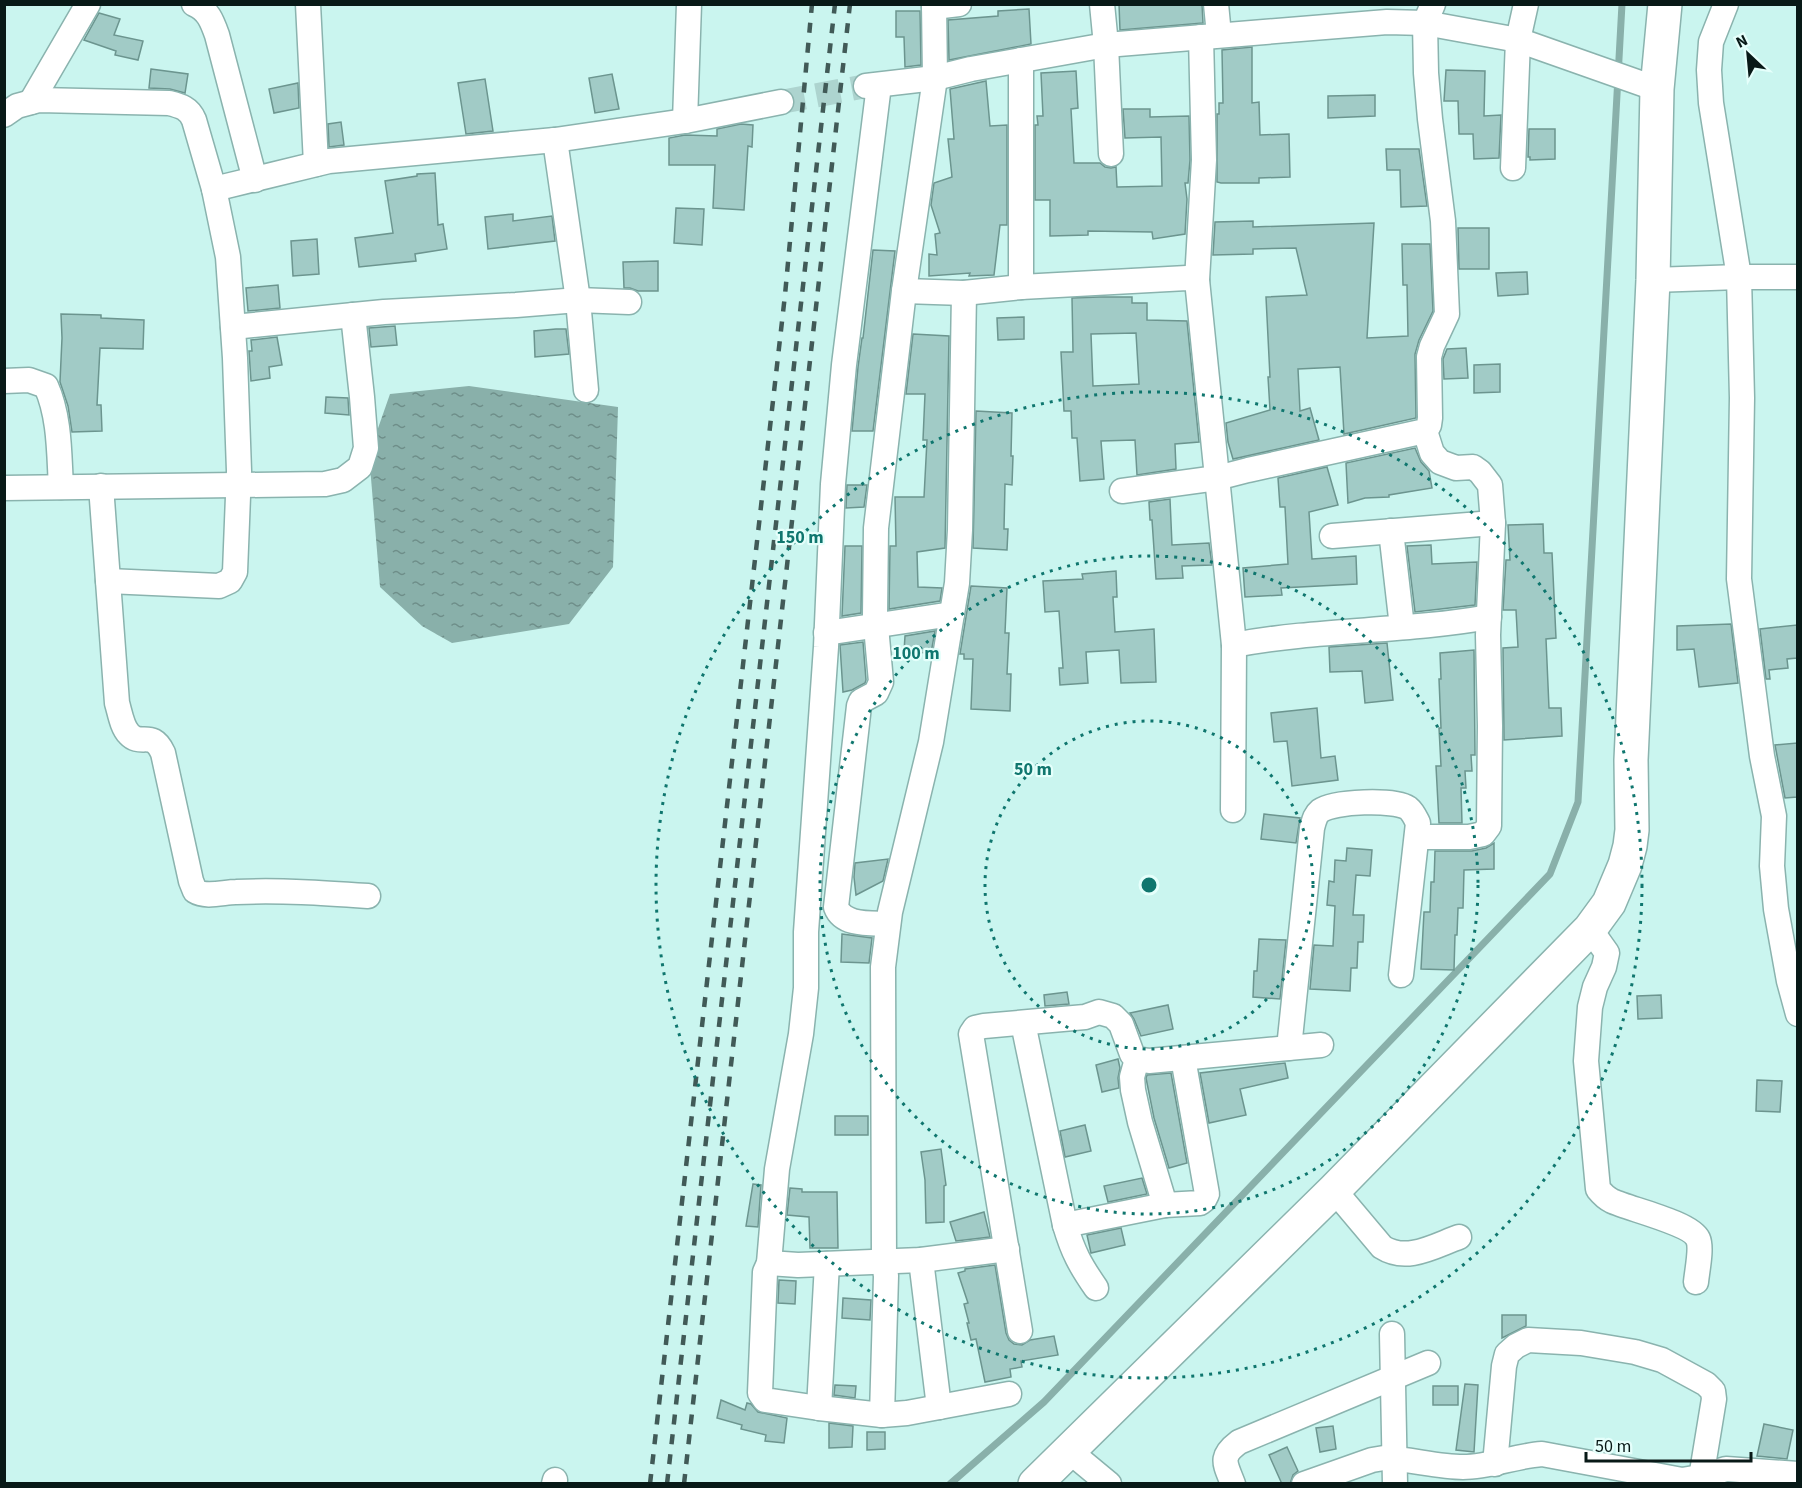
<svg xmlns="http://www.w3.org/2000/svg" width="1802" height="1488" viewBox="0 0 1802 1488" font-family="'Source Sans 3',sans-serif">
  <style>
    .water { fill: url(#water-ripples) }
    .lines { fill: none; stroke-linecap: round; stroke-linejoin: round }
    .stream { stroke: #89b0aa; stroke-width: 7 }
    .building { fill: #a1cbc6; stroke: #6c958f; stroke-width: 1.5; fill-rule: evenodd }
    .street-tunnel { stroke: #add4cf; stroke-width: 24; stroke-dasharray: 24 12; stroke-linecap: butt }
    .street-casing { stroke: #8ab3ae; stroke-width: 27 }
    .secondary-casing { stroke: #8ab3ae; stroke-width: 36 }
    .street { stroke: #fff; stroke-width: 24 }
    .secondary { stroke: #fff; stroke-width: 33 }
    .rail { stroke: #415a57; stroke-width: 4.5; stroke-dasharray: 10 10; stroke-linecap: butt }
    .ring { fill: none; stroke: #0f766e; stroke-width: 3; stroke-dasharray: 3 6 }
    .centre { fill: #0f766e; stroke: #e5fffb; stroke-width: 3 }
    .ring-label { font-size: 18px; text-anchor: middle; font-weight: bold; fill: #0f766e; stroke: #e5fffb; stroke-width: 4.5; stroke-linejoin: round; paint-order: stroke }
  </style>
  <defs>
    <pattern id="water-ripples" width="26" height="14" patternUnits="userSpaceOnUse" patternTransform="scale(1.5)"><rect width="26" height="14" fill="#89b0aa"/><path d="M2 4q2-2 4 0t4 0M15 11q2-2 4 0t4 0" fill="none" stroke="#6e8e89"/></pattern>
  </defs>
  <rect width="100%" height="100%" fill="#caf5ef"/>
  <polygon class="water" points="469,386 618,407 613,567 569,624 452,643 422,626 380,587 369,454 390,394"/>
  <g class="lines">
    <polyline class="stream" points="950,1484 1044,1402 1550,874 1578,802 1622,4"/>
  </g>
  <g class="building">
    <polygon points="1119,4 1202,4 1203,23 1120,30"/>
    <polygon points="1029,9 1031,44 949,60 948,20 998,16 998,11"/>
    <polygon points="896,11 920,11 921,65 905,67 904,37 896,37"/>
    <polygon points="99,13 120,19 114,35 143,41 138,60 115,55 116,51 84,40"/>
    <polygon points="1252,47 1252,103 1259,102 1260,135 1289,134 1290,177 1259,178 1259,183 1221,183 1217,182 1217,114 1219,114 1219,103 1223,103 1222,50"/>
    <polygon points="151,69 188,74 185,93 170,89 149,88"/>
    <polygon points="1446,70 1485,71 1484,116 1501,115 1499,158 1474,159 1473,134 1459,134 1458,101 1444,101"/>
    <polygon points="1076,71 1078,108 1071,109 1074,163 1100,163 1105,167 1111,168 1116,167 1117,187 1162,186 1161,137 1125,138 1123,109 1150,109 1150,117 1189,116 1190,160 1188,183 1185,183 1187,199 1185,234 1153,239 1152,232 1088,231 1088,235 1050,236 1050,200 1035,200 1035,125 1038,125 1037,116 1043,116 1041,73"/>
    <polygon points="612,74 619,109 595,113 589,78"/>
    <polygon points="485,79 493,131 466,134 458,83"/>
    <polygon points="986,81 990,126 1007,125 1007,225 1000,225 994,275 969,276 970,273 929,276 929,254 937,255 935,234 940,233 931,205 934,183 952,177 948,139 954,139 950,89"/>
    <polygon points="298,83 299,108 274,113 269,89"/>
    <polygon points="1375,95 1375,116 1328,118 1328,96"/>
    <polygon points="341,122 344,145 329,147 328,124"/>
    <polygon points="741,124 753,125 752,147 748,146 744,210 713,208 715,165 669,165 669,138 685,135 717,136 717,129"/>
    <polygon points="1529,129 1555,129 1555,159 1530,160 1530,157 1528,157"/>
    <polygon points="1386,149 1419,149 1427,206 1401,207 1400,170 1387,170"/>
    <polygon points="435,173 438,225 443,224 447,249 415,254 416,261 359,267 355,238 393,233 385,181 417,176 417,174"/>
    <polygon points="676,208 704,209 702,245 674,243"/>
    <polygon points="513,214 513,221 552,216 555,241 488,249 485,217"/>
    <polygon points="1253,221 1253,227 1374,223 1367,338 1408,336 1407,285 1403,285 1402,244 1430,244 1433,311 1419,340 1415,354 1416,418 1344,434 1340,367 1298,369 1300,411 1310,408 1319,440 1233,459 1228,442 1226,423 1270,410 1268,377 1270,377 1266,297 1307,295 1296,248 1253,249 1253,254 1213,255 1215,222"/>
    <polygon points="1458,228 1489,228 1489,269 1459,269"/>
    <polygon points="317,239 319,274 293,276 291,241"/>
    <polygon points="873,250 895,251 873,431 852,431 858,367 862,338 863,338"/>
    <polygon points="658,261 658,291 638,291 630,288 624,288 623,262"/>
    <polygon points="1527,272 1528,294 1498,296 1496,273"/>
    <polygon points="278,285 280,308 248,311 246,288"/>
    <path d="M1100,297H1132V303H1147V320L1187,321L1199,442L1175,444L1176,469L1137,475L1135,440L1101,441L1104,479L1080,481L1077,438H1072L1071,411H1064L1061,352H1073L1072,298ZM1136,333L1139,384L1093,386L1091,334Z"/>
    <polygon points="61,314 101,315 101,318 144,320 143,349 100,348 97,405 101,405 102,431 72,432 68,406 60,382 62,338"/>
    <polygon points="1024,317 1024,339 998,340 997,318"/>
    <polygon points="395,326 397,345 371,347 369,328"/>
    <polygon points="556,329 566,329 569,354 535,357 534,331"/>
    <polygon points="913,334 949,336 945,548 917,552 918,587 942,588 940,601 889,609 890,546 896,546 895,497 924,497 927,440 923,440 925,394 906,394"/>
    <polygon points="277,337 282,365 269,367 270,378 251,381 249,351 252,351 251,340"/>
    <polygon points="1466,348 1468,378 1444,379 1443,359 1447,349"/>
    <polygon points="1500,364 1500,392 1474,393 1474,365"/>
    <polygon points="326,397 348,398 349,415 325,413"/>
    <polygon points="976,411 1012,413 1011,456 1013,456 1012,485 1005,484 1004,529 1008,529 1007,550 973,548"/>
    <polygon points="1415,448 1421,462 1429,471 1432,488 1389,495 1389,497 1365,498 1348,503 1346,463"/>
    <polygon points="1327,467 1338,505 1309,512 1312,559 1356,556 1357,584 1281,588 1282,595 1245,597 1243,568 1288,564 1285,507 1280,507 1278,478"/>
    <polygon points="847,485 867,485 864,507 846,508"/>
    <polygon points="1170,499 1172,545 1209,543 1212,565 1182,566 1183,578 1156,579 1152,520 1150,520 1149,502"/>
    <polygon points="1543,524 1544,553 1552,553 1556,638 1546,639 1549,708 1561,708 1562,736 1504,740 1503,648 1518,647 1516,610 1503,610 1506,560 1510,560 1508,525"/>
    <polygon points="1431,545 1432,564 1477,562 1475,605 1415,612 1407,546"/>
    <polygon points="845,546 862,546 861,613 842,616"/>
    <polygon points="1116,571 1117,597 1113,597 1115,632 1154,629 1156,682 1121,683 1119,650 1086,652 1088,683 1060,685 1059,668 1063,668 1059,611 1045,612 1043,581 1083,579 1082,574"/>
    <polygon points="971,586 1007,588 1005,633 1009,633 1007,674 1011,674 1010,711 971,709 973,659 964,659 964,654 960,654"/>
    <polygon points="1731,624 1738,683 1699,687 1694,649 1677,650 1677,626"/>
    <polygon points="1797,625 1797,658 1787,659 1788,668 1769,670 1770,679 1766,679 1760,629"/>
    <polygon points="935,631 931,653 904,652 905,636"/>
    <polygon points="863,642 866,680 865,683 852,690 843,692 840,645"/>
    <polygon points="1387,643 1393,700 1365,703 1362,671 1330,672 1329,647"/>
    <polygon points="1474,650 1475,755 1471,755 1472,771 1465,771 1466,788 1461,788 1462,823 1439,823 1436,766 1441,766 1439,728 1441,728 1439,679 1441,679 1440,653"/>
    <polygon points="1317,708 1321,758 1335,756 1338,780 1292,786 1287,741 1274,742 1271,713"/>
    <polygon points="1797,743 1797,797 1785,798 1775,745"/>
    <polygon points="1264,814 1300,818 1296,843 1261,839"/>
    <polygon points="1494,843 1494,869 1464,870 1463,908 1458,908 1457,935 1455,935 1454,970 1421,969 1424,912 1430,912 1431,882 1434,882 1435,851 1472,851 1486,848"/>
    <polygon points="1347,848 1372,850 1370,876 1356,875 1353,915 1364,915 1363,942 1358,942 1357,968 1351,968 1350,991 1310,989 1314,945 1333,946 1335,906 1327,905 1329,881 1334,882 1335,860 1346,861"/>
    <polygon points="888,859 883,881 856,895 854,877 855,863"/>
    <polygon points="842,934 872,938 869,963 841,962"/>
    <polygon points="1259,939 1286,940 1280,999 1253,997 1254,971 1257,971"/>
    <polygon points="1067,992 1069,1004 1045,1006 1044,995"/>
    <polygon points="1661,995 1662,1018 1638,1019 1637,996"/>
    <polygon points="1168,1005 1173,1029 1141,1036 1134,1019 1130,1013"/>
    <polygon points="1118,1059 1120,1068 1118,1078 1119,1088 1102,1092 1096,1065"/>
    <polygon points="1285,1063 1288,1078 1240,1089 1246,1115 1209,1123 1200,1073"/>
    <polygon points="1171,1073 1187,1163 1169,1168 1154,1118 1146,1078 1147,1075"/>
    <polygon points="1757,1080 1782,1081 1780,1112 1756,1111"/>
    <rect x="835" y="1116" width="33" height="19"/>
    <polygon points="1085,1125 1091,1151 1065,1157 1060,1131"/>
    <polygon points="941,1149 946,1185 944,1186 944,1222 926,1223 925,1180 921,1152"/>
    <polygon points="1142,1178 1147,1194 1108,1202 1104,1186"/>
    <polygon points="753,1184 761,1185 758,1227 746,1226"/>
    <polygon points="790,1188 802,1189 802,1192 837,1192 838,1248 810,1248 809,1217 787,1215"/>
    <polygon points="984,1212 990,1237 956,1241 950,1222"/>
    <polygon points="1121,1228 1125,1245 1091,1253 1087,1235"/>
    <polygon points="995,1265 1006,1333 1009,1340 1014,1344 1022,1345 1030,1340 1054,1336 1058,1355 1021,1361 1022,1367 1010,1369 1011,1377 985,1382 976,1339 971,1340 967,1323 969,1323 964,1304 968,1303 958,1273 965,1271 965,1269"/>
    <polygon points="779,1280 796,1281 795,1304 778,1303"/>
    <polygon points="843,1298 871,1300 870,1320 842,1318"/>
    <polygon points="1502,1315 1526,1315 1526,1326 1502,1338"/>
    <polygon points="1465,1384 1478,1385 1474,1452 1456,1450"/>
    <polygon points="835,1385 856,1386 855,1398 834,1395"/>
    <rect x="1433" y="1386" width="25" height="19"/>
    <polygon points="721,1400 745,1410 747,1403 751,1404 758,1412 787,1418 784,1443 765,1441 766,1435 741,1429 742,1425 717,1418"/>
    <polygon points="829,1423 853,1426 852,1447 829,1448"/>
    <polygon points="1764,1424 1793,1430 1787,1459 1757,1456"/>
    <polygon points="1333,1426 1336,1449 1320,1452 1316,1428"/>
    <polygon points="867,1432 885,1432 885,1449 867,1450"/>
    <polygon points="1287,1447 1298,1471 1293,1475 1290,1484 1282,1484 1269,1455"/>
  </g>
  <g class="lines">
    <polyline class="street-tunnel" points="781,102 866,86"/>
    <g class="street-casing">
      <g id="street">
        <path d="M194,4C208,10 212,21 217,35L255,180"/>
        <polyline points="308,4 316,164"/>
        <polyline points="1102,4 1106,45 1111,154"/>
        <polyline points="1216,4 1219,35"/>
        <polyline points="1726,4 1711,42 1709,70 1711,103 1739,277 1742,398 1739,579 1762,756 1774,816 1772,866 1776,909 1789,981 1798,1014"/>
        <polyline points="934,7 959,4"/>
        <polyline points="1201,37 1204,160 1197,280 1234,645 1233,810"/>
        <polyline points="879,85 844,365 833,484 826,647 806,932 806,988 801,1034 777,1169 769,1263 765,1272 760,1393 765,1400 819,1408 882,1415 907,1413 1009,1394"/>
        <polyline points="866,86 935,78 971,69 1106,45 1387,22 1425,23 1518,40 1657,89"/>
        <polyline points="31,102 88,4"/>
        <path d="M4,115L17,106L39,100L169,103C181,106 189,108 194,120L214,189L228,257L235,358L239,471L235,572L230,581L219,586L108,581"/>
        <polyline points="685,121 689,4"/>
        <polyline points="555,140 578,300 586,390"/>
        <polyline points="1513,168 1518,40 1526,4"/>
        <polyline points="214,189 329,161 555,140 685,121 781,102"/>
        <polyline points="1653,280 1739,277 1798,277"/>
        <polyline points="1021,287 1021,60"/>
        <polyline points="904,291 964,293 1021,287 1187,278 1197,280"/>
        <polyline points="233,327 384,312 516,305 578,300 629,302"/>
        <path d="M4,381L29,380L46,386C60,417 59,454 61,487"/>
        <path d="M101,486L117,703C120,713 122,727 129,734C141,747 152,729 163,753L191,881L195,891C206,898 224,892 236,892C280,890 324,893 368,896"/>
        <polyline points="4,488 325,484 343,480 360,467 366,448 362,397 353,315"/>
        <polyline points="1122,491 1217,478 1248,470 1425,431 1429,425 1430,418 1429,357 1432,346 1447,314 1443,221 1430,119 1426,73 1425,23 1433,4"/>
        <polyline points="1391,531 1402,627"/>
        <polyline points="1332,536 1493,523"/>
        <polyline points="826,633 952,614"/>
        <path d="M1234,645C1318,629 1405,632 1489,617"/>
        <polyline points="1417,837 1469,837 1483,834 1489,826 1490,726 1488,635 1493,523 1490,485 1480,472 1473,467 1456,468 1440,462 1432,453 1425,431"/>
        <path d="M888,924C871,923 843,926 836,907L859,706L861,701L876,693L881,682L875,615L876,528L904,291L935,78L934,4"/>
        <path d="M1590,929L1607,953L1604,967L1595,987L1590,1007L1586,1061L1598,1189C1602,1194 1606,1198 1612,1201C1629,1209 1691,1223 1698,1239C1702,1248 1697,1271 1696,1282"/>
        <path d="M1023,1023L1065,1225C1073,1252 1080,1265 1096,1288"/>
        <path d="M1289,1048L1312,828C1314,821 1315,815 1320,811C1334,801 1394,799 1408,808C1413,812 1415,817 1418,823L1401,975"/>
        <polyline points="1137,1059 1132,1077 1133,1090 1140,1122 1165,1205"/>
        <path d="M1334,1190L1382,1247C1407,1263 1434,1246 1459,1237"/>
        <polyline points="1065,1225 1165,1205 1200,1203 1204,1200 1207,1194 1183,1058"/>
        <polyline points="921,1260 939,1407"/>
        <polyline points="769,1263 798,1265 921,1260 1007,1249"/>
        <polyline points="1020,1331 971,1034 975,1028 984,1026 1085,1017 1099,1012 1113,1016 1121,1024 1132,1054 1137,1059 1149,1061 1321,1045"/>
        <polyline points="1392,1334 1395,1484"/>
        <polyline points="819,1408 827,1264"/>
        <polyline points="882,1415 886,1276 884,1262 883,967 890,912 931,742 957,583 960,530 964,293"/>
        <polyline points="1068,1450 1109,1484"/>
        <polyline points="1495,1464 1504,1366 1507,1354 1516,1346 1528,1340 1581,1343 1635,1352 1662,1360 1706,1384 1713,1391 1714,1399 1700,1484"/>
        <polyline points="554,1484 555,1480"/>
        <path d="M1233,1484C1225,1463 1219,1457 1239,1442L1428,1363"/>
        <path d="M1304,1484L1372,1460L1384,1458C1410,1459 1438,1467 1463,1467C1490,1467 1515,1456 1542,1454L1682,1480L1700,1477L1726,1469L1798,1474"/>
      </g>
    </g>
    <g class="secondary-casing">
      <polyline id="secondary" points="1035,1484 1334,1190 1590,929 1609,903 1625,865 1630,846 1632,830 1631,760 1653,280 1657,89 1665,4"/>
    </g>
    <use href="#street" class="street"/>
    <use href="#secondary" class="secondary"/>
    <g class="rail">
      <polyline points="650,1484 785,295 812,4"/>
      <polyline points="667,1484 835,4"/>
      <polyline points="684,1484 850,4"/>
    </g>
  </g>
  <g class="ring">
    <circle cx="1149" cy="885" r="164"/>
    <circle cx="1149" cy="885" r="329"/>
    <circle cx="1149" cy="885" r="493"/>
  </g>
  <circle cx="1149" cy="885" r="9" class="centre"/>
  <g class="ring-label">
    <text x="800" y="543">150 m</text>
    <text x="916" y="659">100 m</text>
    <text x="1033" y="775">50 m</text>
  </g>
  <rect width="1802" height="1488" fill="none" stroke="#081917" stroke-width="12"/>
  <g transform="translate(1748 54) rotate(334)" stroke="#e5fffb" stroke-width="4.5" paint-order="stroke">
  <path d="M0-4.5L10 22L0 15L-10 22Z" fill="#081917"/>
  <text y="-9" font-size="16" font-weight="bold" text-anchor="middle" fill="#081917">N</text>
  </g>
  <path d="M1586 1452v9h165v-9" fill="none" stroke="#081917" stroke-width="3"/>
  <text x="1595" y="1452" font-size="18" fill="#081917" stroke="#e5fffb" stroke-width="4.5" paint-order="stroke">50 m</text>
</svg>
